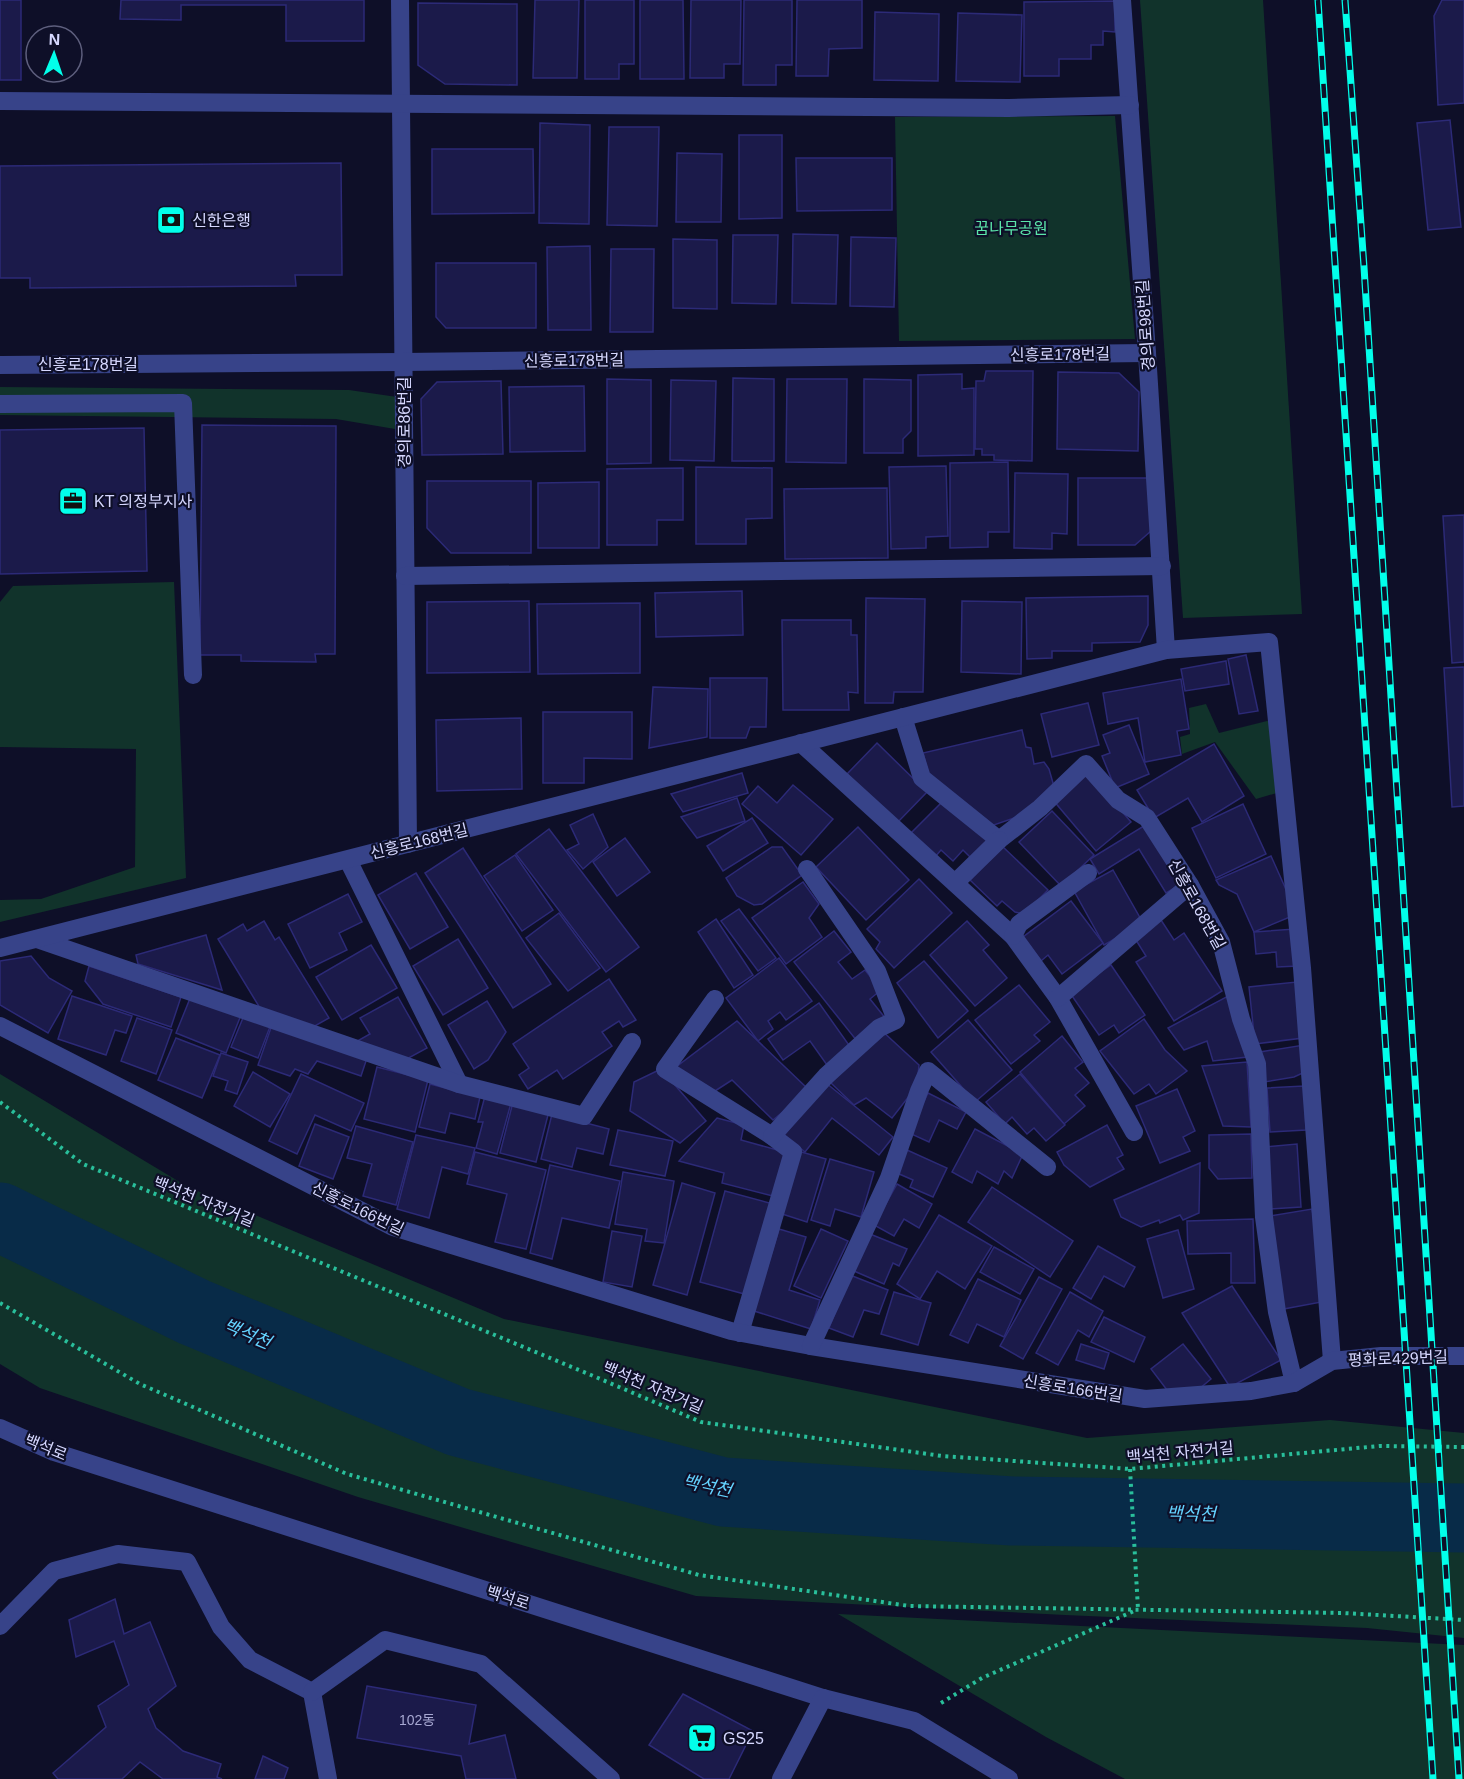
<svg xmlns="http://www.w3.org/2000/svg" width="1464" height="1779" viewBox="0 0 1464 1779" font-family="Arial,'Noto Sans KR',sans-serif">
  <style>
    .green { fill: #11332b }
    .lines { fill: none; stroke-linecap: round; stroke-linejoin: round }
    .river { stroke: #082b48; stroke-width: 69 }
    .building { fill: #1b1a4a; stroke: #2c2a77; stroke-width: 1.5 }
    .path { stroke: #29bf9b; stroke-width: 4; stroke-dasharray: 3 4.5; stroke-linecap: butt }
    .minor { stroke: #374389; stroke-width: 18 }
    .rail-casing { stroke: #02ffea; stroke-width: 7 }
    .rail { stroke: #0e0f28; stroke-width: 4.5; stroke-dasharray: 14; stroke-linecap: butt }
    .labels { text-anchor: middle; stroke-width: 4.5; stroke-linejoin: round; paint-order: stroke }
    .number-label { font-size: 14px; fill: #a7a8d2 }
    .poi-label { font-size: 16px; fill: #d6d8ff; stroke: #0e0f28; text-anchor: start }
    .park-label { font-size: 16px; fill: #5be6aa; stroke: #0e0f28 }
    .street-label { font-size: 16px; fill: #d6d8ff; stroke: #0e0f28 }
    .water-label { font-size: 18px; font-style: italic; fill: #64d3ff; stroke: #0e0f28 }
  </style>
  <rect width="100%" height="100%" fill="#0e0f28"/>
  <g class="green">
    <polygon points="1140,0 1263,0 1302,614 1183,618"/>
    <polygon points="1115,116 1135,339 899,341 895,117"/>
    <polygon points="0,387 349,390 397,397 395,429 336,419 0,415"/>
    <polygon points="174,582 186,878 0,922 0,900 41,899 135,867 136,749 0,747 0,602 13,586"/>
    <polygon points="1206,704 1219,733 1271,720 1280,792 1256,799 1215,742 1182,754 1180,737 1190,734 1189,708"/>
    <polygon points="0,1074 188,1187 504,1319 1087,1438 1330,1420 1464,1433 1464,1638 1367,1628 1065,1615 696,1596 358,1497 40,1388 0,1364"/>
    <polygon points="838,1614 1464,1645 1464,1779 1125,1779 1046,1737"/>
  </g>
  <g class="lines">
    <polyline class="river" points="0,1217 194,1312 458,1422 723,1492 1012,1511 1464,1518"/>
  </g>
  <g class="building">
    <rect x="0" y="0" width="21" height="80"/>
    <polygon points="121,0 364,0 364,41 286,41 286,5 181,5 181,20 120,19"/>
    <polygon points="535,0 579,0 577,78 533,78"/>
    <polygon points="585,0 634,0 634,64 619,64 619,79 585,79"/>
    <polygon points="640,0 683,0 684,79 640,79"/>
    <polygon points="691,0 741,0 740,64 724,64 724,78 690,78"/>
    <polygon points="744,0 792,0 792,65 776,65 776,85 743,85"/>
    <polygon points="797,0 862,0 862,48 829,49 828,76 796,76"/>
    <polygon points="1442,0 1464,0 1464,103 1438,105 1434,16"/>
    <polygon points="1115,1 1115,32 1103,31 1103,45 1091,45 1091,59 1059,59 1059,76 1024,76 1024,2"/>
    <polygon points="418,3 517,4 517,85 445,84 418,65"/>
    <polygon points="875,12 939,14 938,81 874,80"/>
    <polygon points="958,13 1022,15 1020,82 956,81"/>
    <polygon points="1450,120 1461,227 1428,230 1417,123"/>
    <polygon points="540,123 590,125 589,224 539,223"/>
    <polygon points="609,127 659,127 657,226 607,225"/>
    <polygon points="739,135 782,135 782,218 739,219"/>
    <polygon points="432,149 533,149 534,213 432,214"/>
    <polygon points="677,153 722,154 721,222 676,222"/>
    <polygon points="796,158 892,158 892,210 797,211"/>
    <polygon points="341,163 342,275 295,275 296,286 30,288 30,278 0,278 0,166"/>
    <polygon points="793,234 838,235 836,304 792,303"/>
    <polygon points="733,235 778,235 776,304 732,303"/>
    <polygon points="851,237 896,238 894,307 850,306"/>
    <polygon points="673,239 717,240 717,309 673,308"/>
    <polygon points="590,246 591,330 548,330 547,247"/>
    <polygon points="611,249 654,249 653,332 610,332"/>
    <polygon points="436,263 536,263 536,328 446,328 436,317"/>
    <polygon points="986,371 1033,371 1032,461 994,460 994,455 982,455 982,449 975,449 976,381 984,381"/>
    <polygon points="1058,372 1119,373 1139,392 1138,451 1057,449"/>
    <polygon points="962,374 962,389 974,388 974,455 918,456 918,375"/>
    <polygon points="733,378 774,379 774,461 732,461"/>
    <polygon points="607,379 651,380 651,463 607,464"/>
    <polygon points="787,379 847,379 846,463 786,462"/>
    <polygon points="864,379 911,380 911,431 903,439 903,453 864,453"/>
    <polygon points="671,380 716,381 714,461 670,460"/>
    <polygon points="501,381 503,454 422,455 421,399 437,382"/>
    <polygon points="584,386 585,451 510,452 509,387"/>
    <polygon points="202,425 336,426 335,654 315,654 316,662 241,661 241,655 200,655"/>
    <polygon points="144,428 147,571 0,574 0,430"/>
    <polygon points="1008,462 1009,532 988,532 988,547 950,548 950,463"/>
    <polygon points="946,466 948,536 926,537 926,548 891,549 889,467"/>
    <polygon points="696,467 772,468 772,518 746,519 746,544 696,544"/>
    <polygon points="683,468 683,520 657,520 657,545 607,545 607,469"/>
    <polygon points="1015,473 1068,474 1067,534 1052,533 1052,549 1014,548"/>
    <polygon points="1078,478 1151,478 1151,531 1135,545 1078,545"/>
    <polygon points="427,481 531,481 531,553 451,553 427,528"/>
    <polygon points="599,482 599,548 538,548 538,483"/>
    <polygon points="887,488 888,558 785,559 784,489"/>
    <polygon points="1464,515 1464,662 1452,663 1443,516"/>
    <polygon points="742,591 743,635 656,637 655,593"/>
    <polygon points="1148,596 1148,625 1140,642 1092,643 1092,651 1052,651 1052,658 1027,659 1026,598"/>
    <polygon points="866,598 925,599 923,692 894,692 893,703 865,703"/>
    <polygon points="529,601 530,672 427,673 427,602"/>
    <polygon points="962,601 1022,602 1021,674 961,672"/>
    <polygon points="640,603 640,673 538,674 537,604"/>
    <polygon points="782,620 851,620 851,635 857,635 858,693 848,692 849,710 783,710"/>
    <polygon points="1246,655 1258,711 1239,714 1228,659"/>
    <polygon points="1226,661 1229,684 1185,691 1181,669"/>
    <polygon points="1464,667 1464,806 1452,807 1444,668"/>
    <polygon points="710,678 767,678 766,727 750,727 746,738 710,738"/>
    <polygon points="1181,679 1189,729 1177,731 1181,755 1145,762 1138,718 1108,724 1103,693"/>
    <polygon points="653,687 708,689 707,737 649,748"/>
    <polygon points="1088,703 1099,745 1052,757 1041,714"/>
    <polygon points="543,712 632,712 632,759 584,758 584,783 543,783"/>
    <polygon points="521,718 522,789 437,791 436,720"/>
    <polygon points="1129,725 1149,774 1115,788 1102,756 1110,753 1103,735"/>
    <polygon points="1022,730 1026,747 1031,748 1034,764 1044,762 1049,769 1055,790 1017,817 991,826 929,776 923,753"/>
    <polygon points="877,743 927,792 897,823 847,774"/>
    <polygon points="1214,744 1244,796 1202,822 1188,798 1154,818 1137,790"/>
    <polygon points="1087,771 1131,822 1096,851 1053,800"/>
    <polygon points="742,773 748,793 683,812 671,794"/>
    <polygon points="793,785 833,819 801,855 742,804 758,786 777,803"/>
    <polygon points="737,798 745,821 697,838 681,817"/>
    <polygon points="945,799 988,841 971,858 963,850 953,861 941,850 935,857 910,834"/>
    <polygon points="1243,804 1266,854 1216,878 1192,828"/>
    <polygon points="1052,811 1094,855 1061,886 1019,842"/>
    <polygon points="593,814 608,847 583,869 567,850 579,844 570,825"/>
    <polygon points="752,818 768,843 723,871 707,846"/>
    <polygon points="1147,824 1183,883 1166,893 1139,849 1099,874 1090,859"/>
    <polygon points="858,827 909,880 866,920 816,867"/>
    <polygon points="549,829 639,947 606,972 516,854"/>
    <polygon points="625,838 650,872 617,896 593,862"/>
    <polygon points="1002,846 1048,890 1024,914 1015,912 1002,901 997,906 970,880"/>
    <polygon points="772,847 782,847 802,875 762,904 754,905 737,896 726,878"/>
    <polygon points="463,848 551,984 513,1008 425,873"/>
    <polygon points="515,855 553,910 522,931 484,876"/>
    <polygon points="1271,856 1297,914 1254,932 1237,894 1219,885 1216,880"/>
    <polygon points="1113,870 1143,923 1104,945 1074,891"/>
    <polygon points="416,873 448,927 410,949 378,895"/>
    <polygon points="919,879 952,913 894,968 876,949 880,942 867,929"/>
    <polygon points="803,882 819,904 809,918 822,937 786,964 752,918"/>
    <polygon points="348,894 362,922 339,933 347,950 310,968 288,924"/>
    <polygon points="1071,901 1103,943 1062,974 1048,955 1041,961 1023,937"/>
    <polygon points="739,909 776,958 758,971 721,921"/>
    <polygon points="559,913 600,968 568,991 526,938"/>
    <polygon points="716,919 753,975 734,988 698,932"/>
    <polygon points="1161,920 1174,940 1184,933 1222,991 1174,1021 1136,962 1146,956 1134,937"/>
    <polygon points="264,921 275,940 279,937 329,1018 306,1031 263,1013 218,939 243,924 247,931"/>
    <polygon points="967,921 989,945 983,950 1007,978 975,1006 930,955"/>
    <polygon points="1295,929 1298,966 1277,967 1276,952 1256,954 1254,932"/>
    <polygon points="834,931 851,952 838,962 852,979 865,970 881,990 870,999 886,1019 857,1041 794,962"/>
    <polygon points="206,935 222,990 138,964 136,955"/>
    <polygon points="458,939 488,988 443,1015 413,966"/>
    <polygon points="371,945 397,988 342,1020 316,977"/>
    <polygon points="31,956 49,978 72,991 48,1033 0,1005 0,961"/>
    <polygon points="779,958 812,1001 786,1020 780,1012 768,1021 773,1029 758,1041 726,998"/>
    <polygon points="924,961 968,1011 938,1038 897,983"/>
    <polygon points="1111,965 1145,1015 1119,1033 1114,1025 1099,1035 1070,993"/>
    <polygon points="89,966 181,997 171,1027 103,1004 85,981"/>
    <polygon points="609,979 636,1020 623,1027 619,1021 602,1032 612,1046 563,1079 557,1070 528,1089 519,1075 529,1068 513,1044"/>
    <polygon points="1297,982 1303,1038 1255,1044 1249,987"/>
    <polygon points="1019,985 1050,1022 1034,1035 1040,1041 1011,1064 975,1020"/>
    <polygon points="1230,995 1247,1057 1213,1061 1207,1041 1184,1050 1168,1028"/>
    <polygon points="72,996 132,1016 126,1033 115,1030 106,1055 58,1039"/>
    <polygon points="191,996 241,1015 226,1053 176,1033"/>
    <polygon points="398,997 427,1048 405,1060 352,1044 370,1034 360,1018"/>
    <polygon points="487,1001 506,1032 488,1060 474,1069 448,1025"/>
    <polygon points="819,1003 851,1048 827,1065 810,1041 783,1060 768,1039"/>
    <polygon points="245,1013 271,1024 258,1058 231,1047"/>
    <polygon points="137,1018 172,1030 156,1074 121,1061"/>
    <polygon points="1144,1019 1165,1050 1187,1071 1156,1094 1149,1084 1134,1094 1100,1051"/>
    <polygon points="968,1020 1012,1070 975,1102 931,1052"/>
    <polygon points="737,1021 809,1090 773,1120 732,1080 715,1091 676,1067"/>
    <polygon points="273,1022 368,1055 361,1076 317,1061 308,1074 295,1069 290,1076 258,1065"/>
    <polygon points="880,1029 919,1065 917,1086 892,1118 866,1098 854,1105 831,1083"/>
    <polygon points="1062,1036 1083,1062 1075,1068 1089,1083 1075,1095 1085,1106 1064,1124 1020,1072"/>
    <polygon points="176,1038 220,1055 202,1098 158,1080"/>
    <polygon points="1304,1045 1307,1071 1294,1077 1264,1082 1260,1052"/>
    <polygon points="221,1053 248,1062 237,1094 225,1090 228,1081 213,1076"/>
    <polygon points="1247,1062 1251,1127 1223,1126 1202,1066"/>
    <polygon points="377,1067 428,1080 415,1132 364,1119"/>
    <polygon points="661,1069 706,1121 680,1143 630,1111 634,1082"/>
    <polygon points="253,1072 290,1094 270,1127 234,1106"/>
    <polygon points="301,1074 364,1103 351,1131 315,1115 297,1154 269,1141"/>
    <polygon points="1020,1074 1065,1125 1046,1141 1034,1128 1027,1134 1012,1117 1005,1124 986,1102"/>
    <polygon points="826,1083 893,1137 879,1155 832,1118 805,1152 784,1135"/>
    <polygon points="430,1084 480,1097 475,1119 450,1113 445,1133 419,1127"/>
    <polygon points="1304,1086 1306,1130 1270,1132 1267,1088"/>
    <polygon points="1177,1089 1195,1131 1183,1137 1190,1151 1160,1163 1136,1106"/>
    <polygon points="928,1093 966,1112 957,1129 939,1120 929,1142 909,1133"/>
    <polygon points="485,1096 511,1103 497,1154 476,1148 483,1122 478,1122"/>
    <polygon points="513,1102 549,1111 536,1162 500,1153"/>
    <polygon points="552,1114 609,1129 603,1154 577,1148 572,1167 541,1159"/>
    <polygon points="717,1118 744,1125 741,1140 788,1153 777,1197 722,1183 724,1173 679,1161"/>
    <polygon points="315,1124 349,1137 333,1179 299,1166"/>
    <polygon points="1107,1125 1123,1155 1117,1158 1124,1169 1090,1187 1064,1165 1057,1152"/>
    <polygon points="356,1126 413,1142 396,1205 363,1196 372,1164 347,1158"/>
    <polygon points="975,1129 1023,1154 1012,1178 1004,1171 998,1184 977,1171 972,1183 952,1172"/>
    <polygon points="618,1130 673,1141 665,1176 610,1165"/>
    <polygon points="1251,1134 1252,1178 1218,1179 1209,1168 1209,1135"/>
    <polygon points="416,1135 475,1148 468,1174 442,1167 429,1218 397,1209"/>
    <polygon points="1297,1144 1301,1207 1269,1209 1264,1147"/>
    <polygon points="907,1150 947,1168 933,1197 910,1187 913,1180 897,1173"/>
    <polygon points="798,1151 826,1159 807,1222 779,1213"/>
    <polygon points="475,1152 546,1170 526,1249 495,1242 507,1194 467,1184"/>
    <polygon points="830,1159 874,1172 861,1217 835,1209 830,1226 811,1220"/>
    <polygon points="1200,1163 1199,1213 1183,1220 1180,1215 1160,1223 1159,1220 1141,1227 1121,1217 1114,1200"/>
    <polygon points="550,1165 620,1181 609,1228 562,1218 552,1259 530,1253"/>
    <polygon points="623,1172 674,1181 664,1243 645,1241 647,1229 615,1224"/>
    <polygon points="682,1183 715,1193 687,1295 653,1285"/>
    <polygon points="897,1184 932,1204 919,1228 904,1219 894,1236 874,1225"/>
    <polygon points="992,1187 1073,1241 1050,1277 968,1222"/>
    <polygon points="725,1191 773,1204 748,1295 700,1282"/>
    <polygon points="1312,1209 1327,1301 1278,1310 1264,1217"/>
    <polygon points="939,1215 992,1246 965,1289 937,1271 920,1299 897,1284"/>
    <polygon points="1253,1219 1255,1283 1231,1283 1231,1253 1188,1254 1187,1221"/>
    <polygon points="779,1229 806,1237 789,1290 820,1300 811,1329 754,1311"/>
    <polygon points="821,1229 848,1241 821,1298 794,1286"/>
    <polygon points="1178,1230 1194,1289 1163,1298 1147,1239"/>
    <polygon points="612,1231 642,1236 632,1287 603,1282"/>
    <polygon points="870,1234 907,1249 899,1266 893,1263 884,1284 854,1271"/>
    <polygon points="1098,1246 1135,1267 1124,1287 1104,1276 1091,1299 1073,1288"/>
    <polygon points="994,1247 1034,1269 1020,1294 980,1272"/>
    <polygon points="850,1275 888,1290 879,1314 864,1310 853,1337 829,1328"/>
    <polygon points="1039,1277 1062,1289 1023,1359 1000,1346"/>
    <polygon points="978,1279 1021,1300 1004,1337 977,1324 968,1343 950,1335"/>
    <polygon points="1232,1286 1281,1360 1230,1387 1182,1313"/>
    <polygon points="894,1292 931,1303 918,1345 881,1334"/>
    <polygon points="1070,1292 1103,1311 1089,1337 1078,1330 1058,1365 1036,1353"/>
    <polygon points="1104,1317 1145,1337 1134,1362 1091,1342"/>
    <polygon points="1081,1344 1109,1353 1104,1369 1076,1360"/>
    <polygon points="1183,1344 1211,1379 1199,1389 1167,1390 1151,1369"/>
    <polygon points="115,1599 124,1634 150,1622 176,1686 148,1709 156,1728 183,1751 221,1764 217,1777 222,1779 163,1779 140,1762 122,1779 58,1779 53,1773 106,1727 98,1706 129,1685 114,1641 76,1657 69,1620"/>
    <polygon points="367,1686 476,1705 469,1744 505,1735 516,1779 466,1779 461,1756 357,1738"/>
    <polygon points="683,1694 753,1731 729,1779 704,1779 649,1745"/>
    <polygon points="263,1756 288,1768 284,1779 255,1779"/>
  </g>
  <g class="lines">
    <g class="path">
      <polyline points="0,1102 83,1164 591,1375 701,1422 942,1456 1130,1469 1379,1446 1464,1447"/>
      <polyline points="0,1303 140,1384 347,1474 699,1575 909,1606 1343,1613 1464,1620"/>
      <polyline points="1130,1469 1138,1609"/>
      <polyline points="941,1703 982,1678 1134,1611"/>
    </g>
    <g class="minor">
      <polyline points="400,0 408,844"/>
      <polyline points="1122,0 1147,353 1166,650"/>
      <polyline points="0,101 1009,108 1130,105"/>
      <polyline points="0,365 403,362 1147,353"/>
      <polyline points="0,404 183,403 193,675"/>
      <polyline points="405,576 1162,566"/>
      <polyline points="903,717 922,778 999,840 1040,808 1086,764 1118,800 1147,818 1190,885 1221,942 1241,1019 1257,1064 1264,1217 1277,1312 1294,1383"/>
      <polyline points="801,743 1013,936 1058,998 1134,1132"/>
      <polyline points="348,860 459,1084"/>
      <polyline points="955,883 999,840"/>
      <polyline points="1013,936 1019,924 1088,873"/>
      <polyline points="37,939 459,1084 584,1116 632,1042"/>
      <polyline points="0,948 1166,650 1269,642 1302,968 1332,1361"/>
      <polyline points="1058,998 1190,885"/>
      <polyline points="715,999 665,1069 772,1136 793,1152 740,1333"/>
      <polyline points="0,1026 393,1227 731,1331 811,1346 1145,1399 1251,1391 1294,1383 1332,1361 1381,1356 1464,1356"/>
      <polyline points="772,1136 826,1076 879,1028 896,1020 877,971 807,869"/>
      <polyline points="811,1346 889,1178 919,1091 928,1071 1047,1167"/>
      <polyline points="0,1428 54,1452 823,1698 914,1721 1009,1779"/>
      <polyline points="0,1626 54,1571 118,1554 187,1562 221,1627 250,1660 312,1692 328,1779"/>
      <polyline points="312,1692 385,1640 481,1664 611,1779"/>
      <polyline points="781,1779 823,1698"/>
    </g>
    <g class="rail-casing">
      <g id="rail">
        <polyline points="1318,0 1433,1779"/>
        <polyline points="1345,0 1364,267 1459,1779"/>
      </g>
    </g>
    <use href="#rail" class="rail"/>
  </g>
  <defs>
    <g id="bank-square" transform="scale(1.5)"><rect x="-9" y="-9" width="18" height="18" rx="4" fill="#02ffea" stroke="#0e0f28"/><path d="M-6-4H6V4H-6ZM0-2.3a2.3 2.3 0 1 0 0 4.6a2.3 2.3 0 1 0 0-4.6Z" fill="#111"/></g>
    <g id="office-square" transform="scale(1.5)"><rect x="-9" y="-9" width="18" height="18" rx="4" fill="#02ffea" stroke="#0e0f28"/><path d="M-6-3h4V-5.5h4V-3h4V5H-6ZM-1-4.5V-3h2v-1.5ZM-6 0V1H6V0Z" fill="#111"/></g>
    <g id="supermarket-square" transform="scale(1.5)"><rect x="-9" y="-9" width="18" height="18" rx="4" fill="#02ffea" stroke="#0e0f28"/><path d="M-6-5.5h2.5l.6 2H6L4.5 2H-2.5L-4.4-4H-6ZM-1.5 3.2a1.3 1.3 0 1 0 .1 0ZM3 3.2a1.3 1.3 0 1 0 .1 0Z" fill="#111"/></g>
  </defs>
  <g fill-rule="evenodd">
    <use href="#bank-square" x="171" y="220"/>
    <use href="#office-square" x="73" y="501"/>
    <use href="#supermarket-square" x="702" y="1738"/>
  </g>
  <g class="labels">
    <g class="number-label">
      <text x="417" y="1725">102동</text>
    </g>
    <g class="poi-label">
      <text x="192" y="226">신한은행</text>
      <text x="94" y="507">KT 의정부지사</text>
      <text x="723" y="1744">GS25</text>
    </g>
    <g class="park-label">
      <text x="1011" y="234">꿈나무공원</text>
    </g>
    <g class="street-label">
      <text transform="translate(1145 325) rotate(-94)" y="6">경의로98번길</text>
      <text transform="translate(1060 354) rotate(-1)" y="6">신흥로178번길</text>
      <text transform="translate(574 360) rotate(-1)" y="6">신흥로178번길</text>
      <text x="88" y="370">신흥로178번길</text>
      <text transform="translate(404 422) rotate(-90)" y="6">경의로86번길</text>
      <text transform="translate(419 841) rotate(-14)" y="6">신흥로168번길</text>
      <text transform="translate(1197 904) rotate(61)" y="6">신흥로168번길</text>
      <text transform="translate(204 1201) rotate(22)" y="6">백석천 자전거길</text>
      <text transform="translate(358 1208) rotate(26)" y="6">신흥로166번길</text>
      <text transform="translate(1398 1358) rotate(-2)" y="6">평화로429번길</text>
      <text transform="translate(653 1387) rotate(23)" y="6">백석천 자전거길</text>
      <text transform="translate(1073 1388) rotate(9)" y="6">신흥로166번길</text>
      <text transform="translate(46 1447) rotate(22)" y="6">백석로</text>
      <text transform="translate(1180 1452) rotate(-5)" y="6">백석천 자전거길</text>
      <text transform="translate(508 1597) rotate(18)" y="6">백석로</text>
    </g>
    <g class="water-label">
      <text transform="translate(247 1334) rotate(23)" y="6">백석천</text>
      <text transform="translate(707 1486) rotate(12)" y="6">백석천</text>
      <text transform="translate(1191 1514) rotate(1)" y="6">백석천</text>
    </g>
  </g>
  <g transform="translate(54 54) rotate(2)"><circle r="28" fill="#0e0f28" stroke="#5e5f7e" stroke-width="1.5"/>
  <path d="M0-4.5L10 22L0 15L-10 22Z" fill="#02ffea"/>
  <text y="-9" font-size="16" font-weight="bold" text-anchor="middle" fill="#d6d8ff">N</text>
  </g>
</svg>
